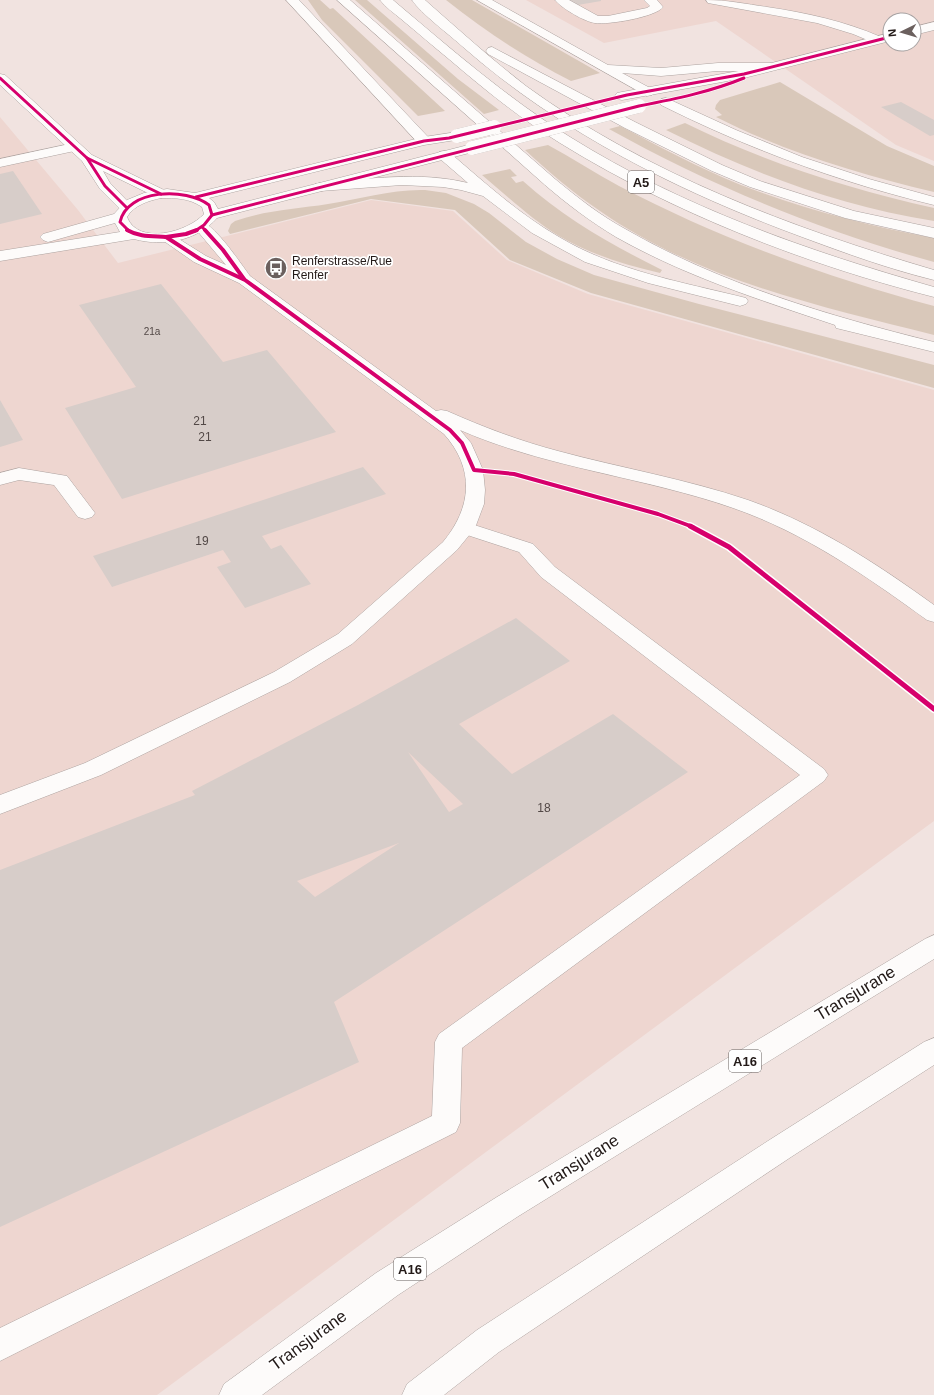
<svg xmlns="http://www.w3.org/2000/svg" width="934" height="1395" viewBox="0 0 934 1395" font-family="Arial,sans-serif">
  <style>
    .built { fill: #eed6d0; fill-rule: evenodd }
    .green { fill: #d9c8ba }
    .building { fill: #d7cdc9; fill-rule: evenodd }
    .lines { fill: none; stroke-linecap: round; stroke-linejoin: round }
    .service-casing { stroke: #ada3a0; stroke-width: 1 }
    .minor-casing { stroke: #ada3a0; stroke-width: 1 }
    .secondary-casing { stroke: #ada3a0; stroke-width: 1 }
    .motorway-casing { stroke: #ada3a0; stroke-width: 1 }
    .service { fill: #fdfbfa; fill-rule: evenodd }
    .minor { fill: #fdfbfa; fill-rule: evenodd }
    .secondary { fill: #fdfbfa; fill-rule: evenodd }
    .motorway { fill: #fdfbfa; fill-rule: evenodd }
    .secondary-bridge-casing { stroke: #ada3a0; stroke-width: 14; stroke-linecap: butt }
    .secondary-bridge { stroke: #fdfbfa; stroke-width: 14 }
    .cycleway-far2-casing { stroke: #fff; stroke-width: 4.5 }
    .cycleway-far1-casing { stroke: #fff; stroke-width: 6 }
    .cycleway-casing { stroke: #fff; stroke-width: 8 }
    .cycleway-far2 { stroke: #d6006c; stroke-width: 3 }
    .cycleway-far1 { stroke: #d6006c; stroke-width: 4 }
    .cycleway { stroke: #d6006c; stroke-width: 5 }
    .labels { text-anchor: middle; stroke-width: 3.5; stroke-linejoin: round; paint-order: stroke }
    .far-number-label { font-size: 10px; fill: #524846 }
    .far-poi-label { font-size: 12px; fill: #231a18; stroke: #fff; text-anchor: start }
    .number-label { font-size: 12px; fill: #524846 }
    .shield { fill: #fff; stroke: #655f5d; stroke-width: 1 }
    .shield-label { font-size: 13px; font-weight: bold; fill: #231a18 }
    .near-street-label { font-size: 17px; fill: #231a18; stroke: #fff }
  </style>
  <rect width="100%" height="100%" fill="#f1e3e0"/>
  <g class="built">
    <path d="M526,0H934V161L896,145L716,21L604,43ZM890,20H914V44H890Z"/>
    <polygon points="0,117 78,210 118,263 371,200 453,211 507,260 588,294 934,390 934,821 157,1395 0,1395"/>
  </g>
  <g class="green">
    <polygon points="308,0 320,0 330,9 333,8 445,111 418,116 322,20"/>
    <polygon points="355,0 367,0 458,79 499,110 484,114"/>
    <path d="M446,0H472L600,73L571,81C526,58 486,32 446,0Z"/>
    <path d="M780,82L887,146L934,166V192C859,174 785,152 716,117L722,115L715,109L716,105L720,100Z"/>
    <path d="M685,123C764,162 848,189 934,208V221C837,205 754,174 666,130Z"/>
    <path d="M620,126C660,147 699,168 741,185C803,209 868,226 934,238V262C820,231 712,186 609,129Z"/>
    <path d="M548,145C572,158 595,173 619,186C718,238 826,277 934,306V335C819,306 699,280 600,211C573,193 549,172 525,150Z"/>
    <path d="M510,169L517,176L511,177L516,183L523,181C565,219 612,245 662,270L660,273C625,265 590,254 559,236C531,219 507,196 482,175Z"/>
    <path d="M425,190L446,193L474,204L489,213L526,242L557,259L594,275L699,304L934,365V388L591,293L510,260L455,210L371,199L230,234L228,231L231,224L235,221C266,210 297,209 328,204C361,199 392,189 425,190Z"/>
  </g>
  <g class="building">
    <polygon points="564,0 601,0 601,1 572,6"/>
    <polygon points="901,102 934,120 934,135 930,136 881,107"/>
    <polygon points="13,171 42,214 0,224 0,174"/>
    <polygon points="161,284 223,362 267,350 336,432 122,499 65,408 136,387 79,305"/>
    <polygon points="0,400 23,440 0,447"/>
    <polygon points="363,467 386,494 262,536 271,549 281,545 311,584 245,608 217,567 231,562 223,550 112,587 93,556"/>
    <path d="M516,618L570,661L459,724L512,774L613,714L688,772L334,1002L359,1062L0,1227V870L195,795L192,791L358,705ZM408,752L463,804L449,812ZM399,843L315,897L297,881Z"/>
  </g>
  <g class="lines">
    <g class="service-casing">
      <g id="service">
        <path d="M555,0H569L598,16H608L647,8L650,6L644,0H657L663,7C656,17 608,25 595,23C585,22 561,8 555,0Z"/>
        <polygon points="74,143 79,144 81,147 79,150 0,167 0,159"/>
        <polygon points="465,522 533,544 555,567 824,769 828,775 824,781 462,1048 460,1123 456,1132 0,1361 0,1328 432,1116 435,1042 439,1034 800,775 541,577 519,552 458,532 455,528 458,524"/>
      </g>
    </g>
    <g class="minor-casing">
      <g id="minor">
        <path d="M706,0C727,0 746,4 767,7C807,13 844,21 881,37L883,40L877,44L853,34L817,23L708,3Z"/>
        <polygon points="0,74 5,75 92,155 166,191 168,194 166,197 156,197 103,171 110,183 133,207 131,210 121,210 100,189 82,161 0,85"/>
        <path d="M202,222C216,226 241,264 250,276L436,411L441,410L447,411C483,427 520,441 558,451C621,468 686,479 748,500C816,524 876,563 934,605V622L927,620C866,576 805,533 733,508C644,477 547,468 460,430L471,443L483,470L485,490L484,504L475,528L457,550L352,644L290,682L101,775L0,814V795L85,763L274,672L338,634L443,542C472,507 475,469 444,434L239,283L194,262L158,237L161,234H171L206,256L226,265L194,227L197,224Z"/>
        <polygon points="19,468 67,476 95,513 92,517 85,519 78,517 54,485 19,480 0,485 0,473"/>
      </g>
    </g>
    <g class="secondary-casing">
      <g id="secondary">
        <polygon points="934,22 934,30 914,35 914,27"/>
        <polygon points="890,33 890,41 744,78 622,100 617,99 615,96 617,93 622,92 744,70"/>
        <path d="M457,132L462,133L464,136L462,139L424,145L209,198L214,202L218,209L472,144L477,145L479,148L477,151L217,218C197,241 163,247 134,239L0,261V251L120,232L115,223L48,242L43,240L40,237L43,234L114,214L127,200L144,193L167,189L195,193L424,137ZM161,198C176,198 189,198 202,207L204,214C188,232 138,246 127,217C134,205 148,201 161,198Z"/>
      </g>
    </g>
    <g class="motorway-casing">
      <g id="motorway">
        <polygon points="286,0 299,0 429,138 431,141 429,144 419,144"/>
        <path d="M337,0H350L555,179C578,198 601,216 627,230C721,284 829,316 934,342V352L836,328L835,325C760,300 685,276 616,237C591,222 567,204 545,185Z"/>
        <path d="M380,0H393C450,48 507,98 570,137C682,207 808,251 934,287V297C807,265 671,212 560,143C521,119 485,90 450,60C434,47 418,33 401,19C394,13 385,7 380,0Z"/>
        <path d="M412,0H425C458,29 491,59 526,86C647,174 792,228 934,270V280C889,269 845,253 802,237C680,192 561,133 463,47C450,35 421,14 412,0Z"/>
        <polygon points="477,0 492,0 608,65 661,68 718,63 771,63 777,67 771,71 718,71 661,76 622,73 652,89 654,92 652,95 647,96"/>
        <polygon points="492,47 635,122 722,165 760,181 854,211 934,228 934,238 845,218 750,187 712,171 625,128 488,54 486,51 488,48"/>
        <path d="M666,98L736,130L802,157L869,179L934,197V205C839,182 749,149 661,105L659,102L661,99Z"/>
        <path d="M444,151L449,152C484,182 519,214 559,237C616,271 682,282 746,298L748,301L746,304L740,306L648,283L585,262L532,233L483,196L461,190L443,187L402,185L320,191L315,190L313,187L315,184L320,183C369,179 419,171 468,183L439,158L437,155L439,152Z"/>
        <polygon points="934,935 934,959 517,1217 398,1295 262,1395 219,1395 224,1384 376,1273 497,1197 925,939"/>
        <polygon points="934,1038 934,1065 791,1157 499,1352 444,1395 402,1395 407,1384 477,1330 771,1139 924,1042"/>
      </g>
    </g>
    <use href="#service" class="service"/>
    <use href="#minor" class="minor"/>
    <use href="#secondary" class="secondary"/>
    <use href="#motorway" class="motorway"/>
    <g class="secondary-bridge-casing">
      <g id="secondary-bridge">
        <polyline points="457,136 494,127"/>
        <polyline points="472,148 639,106"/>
      </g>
    </g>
    <use href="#secondary-bridge" class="secondary-bridge"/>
    <g class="cycleway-far2-casing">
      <g id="cycleway-far2">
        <polyline points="0,78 87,158 161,194"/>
        <polyline points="87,158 105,186 126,207"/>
        <polyline points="196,197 424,141 449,138 627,95 744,74 890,37"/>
        <path d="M212,215L639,106C675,99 710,92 744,78"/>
        <polyline points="202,227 206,231"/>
        <path d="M129,231L120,222C127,189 186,187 209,205L212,215L204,225L195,231"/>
      </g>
    </g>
    <g class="cycleway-far1-casing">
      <g id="cycleway-far1">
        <path d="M127,230C139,237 152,236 166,237"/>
        <polyline points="205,230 223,250 244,279"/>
        <polyline points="166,237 200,259 245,280 450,430 462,443 474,470 514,474 658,514 693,527"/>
        <polyline points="166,237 186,234 197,230"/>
      </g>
    </g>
    <g class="cycleway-casing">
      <polyline id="cycleway" points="690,526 729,547 934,709"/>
    </g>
    <use href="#cycleway-far2" class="cycleway-far2"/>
    <use href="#cycleway-far1" class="cycleway-far1"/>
    <use href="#cycleway" class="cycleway"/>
  </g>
  <defs>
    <g id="bus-disc" transform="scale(1.15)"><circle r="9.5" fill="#6b605e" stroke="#fff"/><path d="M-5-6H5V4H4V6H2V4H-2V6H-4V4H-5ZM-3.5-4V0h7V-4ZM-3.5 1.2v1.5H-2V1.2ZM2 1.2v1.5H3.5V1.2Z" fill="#fff"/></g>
  </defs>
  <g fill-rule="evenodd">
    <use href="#bus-disc" x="276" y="268"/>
  </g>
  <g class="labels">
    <g class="far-number-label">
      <text x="152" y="335">21a</text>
    </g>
    <g class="far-poi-label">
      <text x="292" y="265">Renferstrasse/Rue<tspan x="292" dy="14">Renfer</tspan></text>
    </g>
    <g class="number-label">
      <text x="200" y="425">21</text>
      <text x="205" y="441">21</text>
      <text x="202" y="545">19</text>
      <text x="544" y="812">18</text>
    </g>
    <g class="shield">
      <rect x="628" y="171" width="26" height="22" rx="3"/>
      <rect x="729" y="1050" width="32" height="22" rx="3"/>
      <rect x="394" y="1258" width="32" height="22" rx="3"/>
    </g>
    <g class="shield-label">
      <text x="641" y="187">A5</text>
      <text x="745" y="1066">A16</text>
      <text x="410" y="1274">A16</text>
    </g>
    <g class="near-street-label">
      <text transform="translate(855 993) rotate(-31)" y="6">Transjurane</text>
      <text transform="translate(579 1162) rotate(-32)" y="6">Transjurane</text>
      <text transform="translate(308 1340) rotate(-36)" y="6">Transjurane</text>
    </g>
  </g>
  <g transform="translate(902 32) rotate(265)"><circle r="19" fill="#ffffff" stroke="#a7a3a3"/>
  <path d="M0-3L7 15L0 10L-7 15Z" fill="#6b605e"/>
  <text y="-6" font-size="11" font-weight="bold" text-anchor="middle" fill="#231a18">N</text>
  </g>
</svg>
